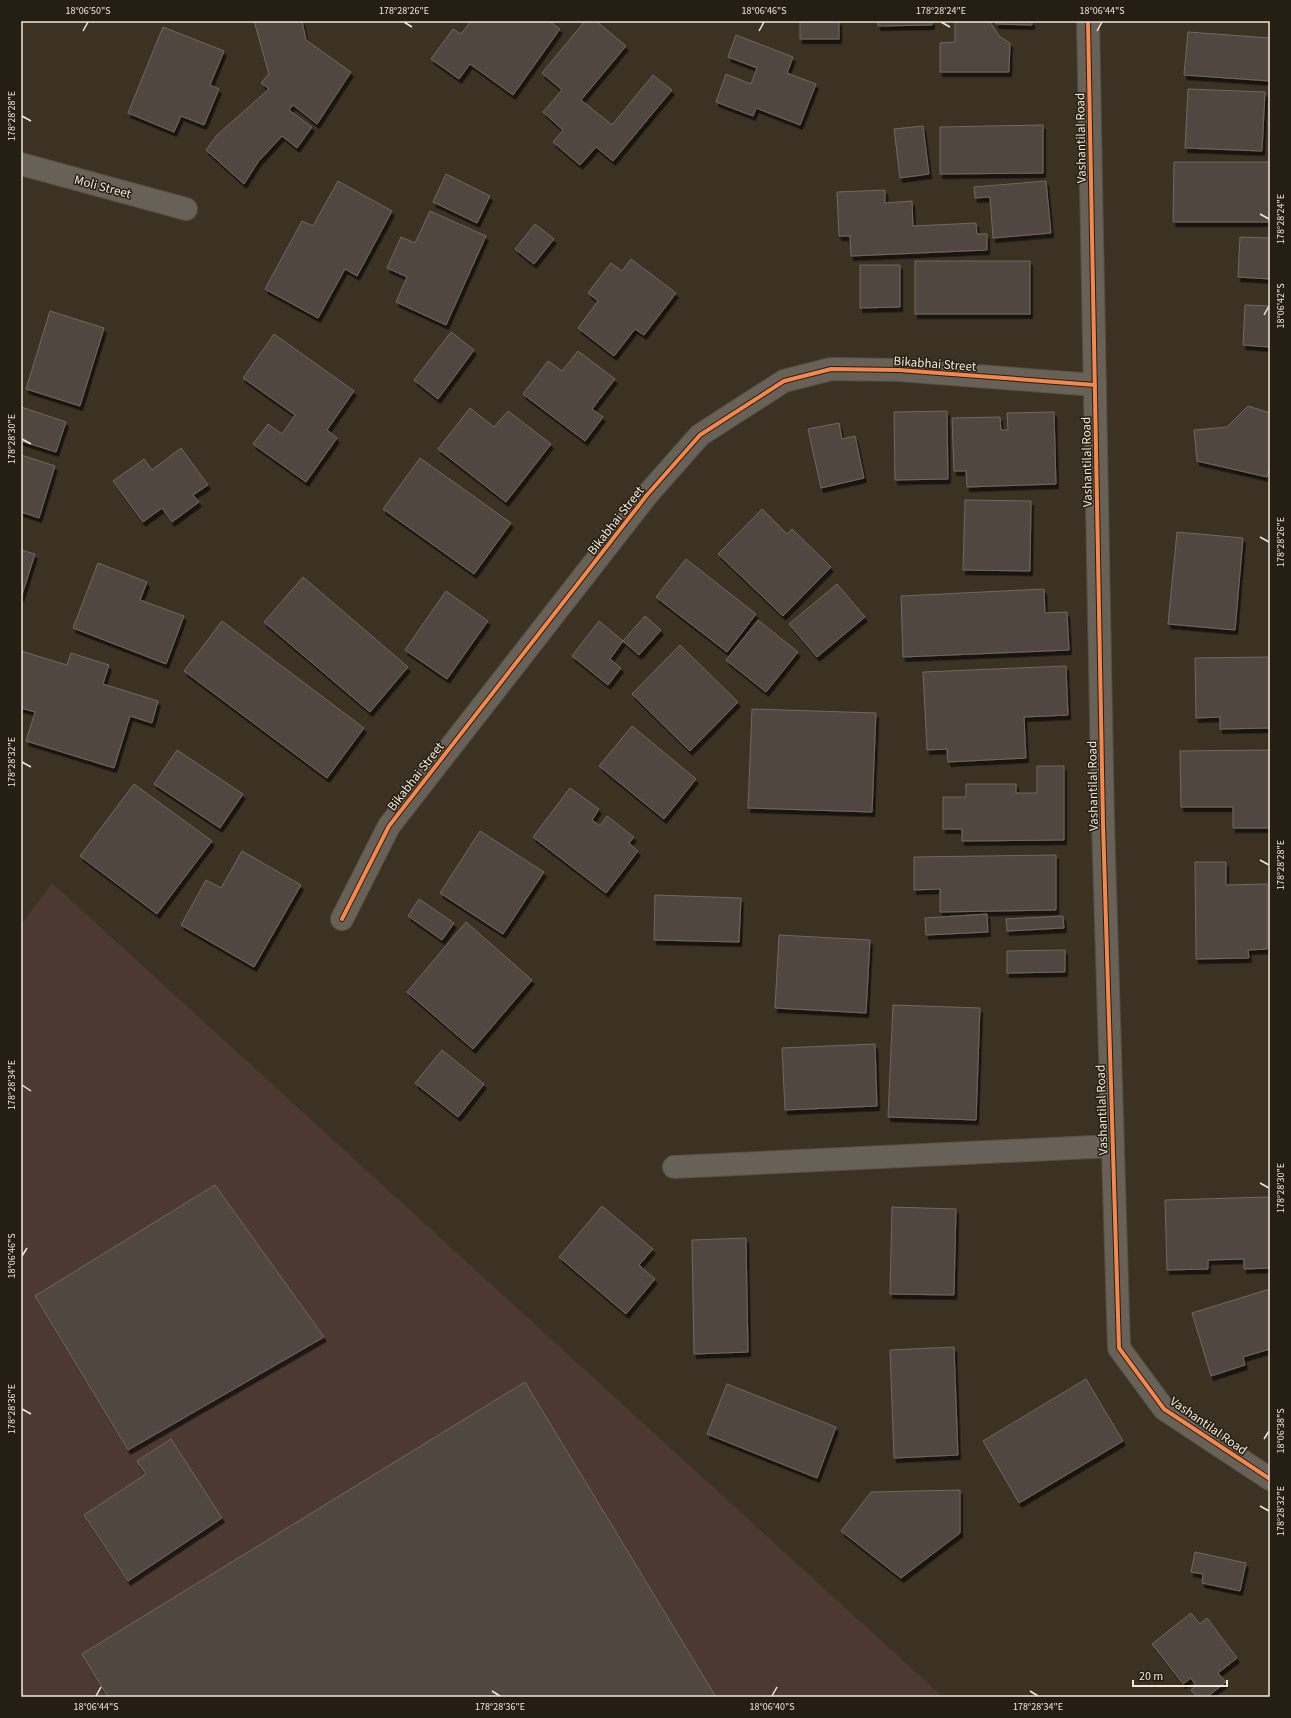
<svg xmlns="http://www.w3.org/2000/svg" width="1291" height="1718" viewBox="0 0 1291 1718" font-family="'Source Sans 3',sans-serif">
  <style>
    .industrial { fill: #4b3932 }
    .building { fill: #50463f; stroke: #736760; filter: url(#shadow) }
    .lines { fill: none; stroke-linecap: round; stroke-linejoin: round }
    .minor-casing { stroke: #564f43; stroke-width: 24 }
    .minor { stroke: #686157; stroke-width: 22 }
    .cycleway-casing { stroke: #251e13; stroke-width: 6 }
    .cycleway { stroke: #f5874c; stroke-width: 4 }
    .ticks { fill: none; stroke: #f2e8d9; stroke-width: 1.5 }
    .labels { text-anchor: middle; stroke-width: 3; stroke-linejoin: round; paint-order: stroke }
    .street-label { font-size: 13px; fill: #f2e8d9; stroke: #251e13 }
    .neatline { fill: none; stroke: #f2e8d9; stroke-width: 1.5 }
    .ticks-label { font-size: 10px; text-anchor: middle; fill: #f2e8d9 }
  </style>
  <defs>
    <filter id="shadow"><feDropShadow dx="2.5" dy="4.5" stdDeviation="0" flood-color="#0009"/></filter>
  </defs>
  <rect width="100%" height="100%" fill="#3b3224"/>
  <polygon class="industrial" points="52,883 943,1697 21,1697 21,925"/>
  <g class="building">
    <polygon points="254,21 302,21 306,40 351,72 317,124 293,105 289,110 312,127 297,148 282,136 258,162 244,184 206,150 217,135 269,89 261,83 269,74"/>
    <polygon points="471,21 549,21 560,29 513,95 470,64 459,79 431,59 453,29 461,34"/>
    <polygon points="585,21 596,21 626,46 581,100 612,125 653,75 672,90 613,161 596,147 580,165 553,142 563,130 543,112 562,90 542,73"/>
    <rect x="800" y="21" width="39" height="18"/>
    <polygon points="878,21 932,21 932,25 878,26"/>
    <polygon points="996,21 1032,21 1032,25 996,24"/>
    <polygon points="955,22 990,22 1000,37 1010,43 1009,72 940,72 940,43 955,42"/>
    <polygon points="163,27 224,51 210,85 219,89 204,125 181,116 174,132 128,113"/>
    <polygon points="1188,32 1270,38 1270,81 1184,75"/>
    <polygon points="736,35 793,57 787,73 816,84 800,125 756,108 753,116 716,102 726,74 751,84 757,68 728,57"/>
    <polygon points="1188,89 1265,92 1262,151 1185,148"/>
    <polygon points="1043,125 1043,173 940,174 940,127"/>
    <polygon points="923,126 929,174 900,178 894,129"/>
    <polygon points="1174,162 1270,162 1270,222 1173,222"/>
    <polygon points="446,174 490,196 477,223 433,202"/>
    <polygon points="338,181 392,211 357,276 345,269 318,318 265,289 302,221 313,226"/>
    <polygon points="1046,181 1051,233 993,238 990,197 975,198 974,187"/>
    <polygon points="885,190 885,203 912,201 913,226 976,223 977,234 987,234 987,250 851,256 850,236 839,236 837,192"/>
    <polygon points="430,211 486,236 446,325 396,302 407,277 387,268 401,237 415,243"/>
    <polygon points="535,224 554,239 534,264 515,249"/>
    <polygon points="1240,237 1270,238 1270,279 1238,277"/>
    <polygon points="631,259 676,293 644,335 635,329 614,356 578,328 598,301 588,293 611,263 622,271"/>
    <rect x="915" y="261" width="115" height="53"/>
    <polygon points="860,265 900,265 900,307 860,308"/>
    <polygon points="1245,305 1270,306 1270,347 1243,345"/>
    <polygon points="50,311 104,328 80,406 26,389"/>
    <polygon points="451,332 474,350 438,399 414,380"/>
    <polygon points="274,334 354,391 327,430 337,438 306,482 253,444 268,424 282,434 295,415 243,378"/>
    <polygon points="578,351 615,379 592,409 603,417 585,441 523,394 548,361 562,371"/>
    <polygon points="1248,406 1270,413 1270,465 1267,477 1197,461 1194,430 1227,427"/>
    <polygon points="21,407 66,422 56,452 21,441"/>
    <polygon points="470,408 494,427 508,411 551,444 506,502 438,449"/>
    <polygon points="947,411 948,479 895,480 894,412"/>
    <polygon points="1054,412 1056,484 967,487 966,471 954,471 952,418 1000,417 1001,430 1008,430 1007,413"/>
    <polygon points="839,423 842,439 855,436 864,478 821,488 808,429"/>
    <polygon points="181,448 208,485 193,495 199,502 172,522 162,508 143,522 113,481 144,459 152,470"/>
    <polygon points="21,455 55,466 39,518 21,512"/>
    <polygon points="420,458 511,523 474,574 383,509"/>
    <polygon points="965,500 1031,501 1030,571 963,570"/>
    <polygon points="762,509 787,534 792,529 831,567 783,616 718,554"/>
    <polygon points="1177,532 1243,538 1235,630 1168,624"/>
    <polygon points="21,550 35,554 21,598"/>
    <polygon points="686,559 756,614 727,652 656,597"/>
    <polygon points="98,563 147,582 140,600 184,616 166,664 73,628"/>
    <polygon points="303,577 408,667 370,712 264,622"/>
    <polygon points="837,584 865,617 817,657 789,624"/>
    <polygon points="1044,589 1045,613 1067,612 1069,650 903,657 901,596"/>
    <polygon points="446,591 488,621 447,679 405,650"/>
    <polygon points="645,616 661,630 639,655 623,641"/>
    <polygon points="758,620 798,652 766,692 726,660"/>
    <polygon points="222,621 364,728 327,778 184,671"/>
    <polygon points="599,621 623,641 610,659 621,668 608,685 572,656"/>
    <polygon points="680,645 738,702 690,751 632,694"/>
    <polygon points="21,651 67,665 71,653 109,665 103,684 158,701 152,723 130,716 114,768 26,741 35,712 21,708"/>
    <polygon points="1270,657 1270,728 1220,729 1220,717 1196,718 1195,658"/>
    <polygon points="1066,666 1068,715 1024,717 1026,758 948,762 947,749 927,750 923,672"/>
    <polygon points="752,709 876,713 872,812 748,808"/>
    <polygon points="632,726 696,779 664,819 599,766"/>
    <polygon points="177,750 243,794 220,828 154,784"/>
    <polygon points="1270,750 1270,828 1233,828 1233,807 1181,807 1180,751"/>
    <polygon points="1037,766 1064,766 1064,840 962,841 962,829 943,829 943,797 966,797 966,784 1016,784 1016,793 1037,793"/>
    <polygon points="134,784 212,841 157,914 80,856"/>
    <polygon points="570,788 599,809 592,820 600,826 607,816 634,837 629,843 638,851 606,893 533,837"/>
    <polygon points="480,831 544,872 503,934 440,893"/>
    <polygon points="242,851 301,885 254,967 181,925 206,880 221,888"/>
    <polygon points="1056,855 1056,910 940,912 940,889 914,890 914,857"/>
    <polygon points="1195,862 1226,862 1226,885 1267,884 1267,949 1248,950 1249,958 1196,959"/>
    <polygon points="655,895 741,898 739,942 654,940"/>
    <polygon points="419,899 454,923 442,940 408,916"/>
    <polygon points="987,914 988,932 926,935 925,918"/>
    <polygon points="1063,916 1064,928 1007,931 1006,919"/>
    <polygon points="466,922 532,980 473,1049 407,992"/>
    <polygon points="779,935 870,940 866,1013 775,1008"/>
    <polygon points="1065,950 1065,972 1007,973 1007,951"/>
    <polygon points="893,1005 980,1008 976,1120 888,1117"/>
    <polygon points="875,1044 877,1106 785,1110 782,1048"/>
    <polygon points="442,1050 484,1084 458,1117 415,1083"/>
    <polygon points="215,1185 324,1337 128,1450 35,1296"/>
    <polygon points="1270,1197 1270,1268 1244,1269 1244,1259 1208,1260 1208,1269 1167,1270 1165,1200"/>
    <polygon points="602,1206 653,1249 639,1265 655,1279 626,1314 559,1257"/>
    <polygon points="892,1207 956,1209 954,1295 890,1294"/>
    <polygon points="746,1238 748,1352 694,1354 692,1240"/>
    <polygon points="1270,1289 1270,1349 1243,1357 1245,1365 1211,1376 1192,1313"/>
    <polygon points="954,1347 958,1455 894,1458 890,1350"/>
    <polygon points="1086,1379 1123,1441 1019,1503 983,1441"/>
    <polygon points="525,1382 716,1697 108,1697 82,1654"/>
    <polygon points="727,1384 836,1427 817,1478 707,1434"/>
    <polygon points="171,1439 222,1518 128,1581 84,1515 146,1474 137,1461"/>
    <polygon points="960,1490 960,1533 901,1578 841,1531 871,1492"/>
    <polygon points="1195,1552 1246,1563 1240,1591 1202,1583 1203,1574 1191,1572"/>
    <polygon points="1191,1613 1200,1624 1207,1618 1237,1658 1218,1673 1226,1682 1207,1697 1197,1697 1191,1690 1196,1686 1191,1678 1183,1684 1152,1644"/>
  </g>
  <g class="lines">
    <g class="minor-casing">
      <g id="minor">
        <polyline points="1088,21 1103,823 1119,1348 1164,1409 1270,1479"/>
        <polyline points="21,164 186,209"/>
        <polyline points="342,919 389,826 647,495 700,435 784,381 831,369 899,370 1095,385"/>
        <polyline points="674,1167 1113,1146"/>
      </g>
    </g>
    <use href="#minor" class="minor"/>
    <g class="cycleway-casing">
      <g id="cycleway">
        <polyline points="1088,21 1103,823 1119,1348 1164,1409 1270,1479"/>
        <polyline points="342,919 389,826 647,495 700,435 784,381 831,369 899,370 1095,385"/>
      </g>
    </g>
    <use href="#cycleway" class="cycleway"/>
  </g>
  <path class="ticks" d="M404,22L412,27M941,22L950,27M83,31L88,22M759,31L764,22M1097,31L1102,22M22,116L31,121M1260,214L1269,219M1264,315L1269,306M22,439L31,444M1260,537L1269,542M22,762L31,767M1260,860L1269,865M22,1085L31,1091M1260,1183L1269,1188M22,1256L27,1248M22,1409L31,1414M1264,1439L1269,1431M1260,1506L1269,1511M492,1691L500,1696M1030,1691L1038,1696M96,1696L101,1687M772,1696L777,1687"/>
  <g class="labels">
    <g class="street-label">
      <text transform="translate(1080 138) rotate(-91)" y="5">Vashantilal Road</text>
      <text transform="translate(103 186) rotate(15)" y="5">Moli Street</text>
      <text transform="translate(935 363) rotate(4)" y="5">Bikabhai Street</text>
      <text transform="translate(1086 462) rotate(-91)" y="5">Vashantilal Road</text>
      <text transform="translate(615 520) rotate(-52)" y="5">Bikabhai Street</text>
      <text transform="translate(415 776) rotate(-52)" y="5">Bikabhai Street</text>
      <text transform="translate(1092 786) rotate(-91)" y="5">Vashantilal Road</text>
      <text transform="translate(1101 1110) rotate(-92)" y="5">Vashantilal Road</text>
      <text transform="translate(1209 1425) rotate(35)" y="5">Vashantilal Road</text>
    </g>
  </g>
  <rect width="1291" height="1718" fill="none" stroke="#251e13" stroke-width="44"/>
  <path d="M1133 1680v6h94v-6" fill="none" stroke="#f2e8d9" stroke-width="2"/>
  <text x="1139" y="1680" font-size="12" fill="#f2e8d9" stroke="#251e13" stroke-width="3" paint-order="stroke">20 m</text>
  <rect x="22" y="22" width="1247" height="1674" class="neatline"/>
  <g class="ticks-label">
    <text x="88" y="14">18°06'50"S</text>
    <text x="404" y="14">178°28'26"E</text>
    <text x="764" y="14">18°06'46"S</text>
    <text x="941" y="14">178°28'24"E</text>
    <text x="1102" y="14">18°06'44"S</text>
    <text transform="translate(11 116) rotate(-90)" y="4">178°28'28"E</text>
    <text transform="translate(1280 219) rotate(-90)" y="4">178°28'24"E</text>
    <text transform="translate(1280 306) rotate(-90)" y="4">18°06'42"S</text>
    <text transform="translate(11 439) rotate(-90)" y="4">178°28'30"E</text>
    <text transform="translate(1280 542) rotate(-90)" y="4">178°28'26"E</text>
    <text transform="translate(11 762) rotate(-90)" y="4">178°28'32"E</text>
    <text transform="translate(1280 865) rotate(-90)" y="4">178°28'28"E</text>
    <text transform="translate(11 1085) rotate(-90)" y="4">178°28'34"E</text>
    <text transform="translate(1280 1188) rotate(-90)" y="4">178°28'30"E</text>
    <text transform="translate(11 1256) rotate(-90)" y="4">18°06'46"S</text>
    <text transform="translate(11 1409) rotate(-90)" y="4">178°28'36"E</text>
    <text transform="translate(1280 1431) rotate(-90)" y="4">18°06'38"S</text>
    <text transform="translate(1280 1511) rotate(-90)" y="4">178°28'32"E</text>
    <text x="96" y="1710">18°06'44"S</text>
    <text x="500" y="1710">178°28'36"E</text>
    <text x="772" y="1710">18°06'40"S</text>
    <text x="1038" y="1710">178°28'34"E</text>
  </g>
</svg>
